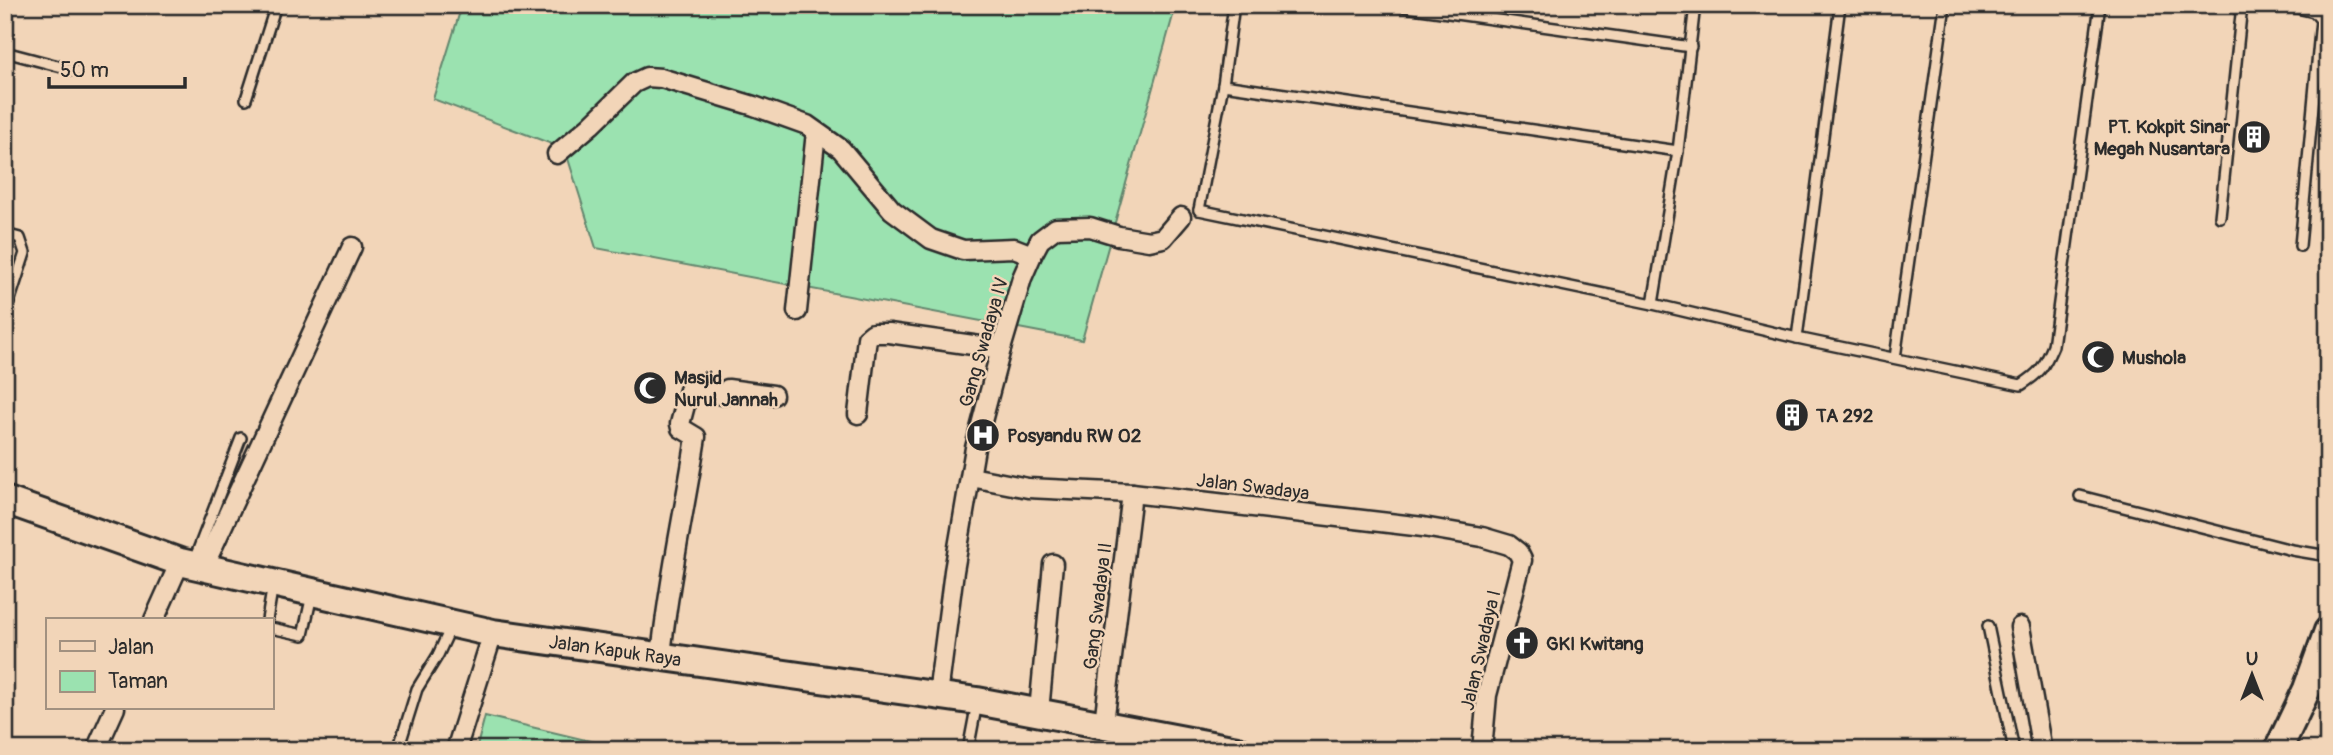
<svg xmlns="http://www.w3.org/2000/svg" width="2333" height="755" viewBox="0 0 2333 755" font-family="Pangolin,sans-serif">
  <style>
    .green { fill: #9be2b0; stroke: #63866e; stroke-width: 2 }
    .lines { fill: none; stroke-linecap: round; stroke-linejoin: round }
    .lane-casing { stroke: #2b2b2b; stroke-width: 14 }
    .street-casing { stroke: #2b2b2b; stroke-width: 23 }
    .secondary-casing { stroke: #2b2b2b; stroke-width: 32 }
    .lane { stroke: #f2d5b8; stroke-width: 9 }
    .street { stroke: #f2d5b8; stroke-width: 18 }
    .secondary { stroke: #f2d5b8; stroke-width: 26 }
    .labels { text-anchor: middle; stroke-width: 5; stroke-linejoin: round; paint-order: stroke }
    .poi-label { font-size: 19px; font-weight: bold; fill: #2b2b2b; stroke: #f2d5b8; text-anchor: start }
    .street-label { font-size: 19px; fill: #2b2b2b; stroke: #f2d5b8 }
  </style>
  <rect width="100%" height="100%" fill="#f2d5b8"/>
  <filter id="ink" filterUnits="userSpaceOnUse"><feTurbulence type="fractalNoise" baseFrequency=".0143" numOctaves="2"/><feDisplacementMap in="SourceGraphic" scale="14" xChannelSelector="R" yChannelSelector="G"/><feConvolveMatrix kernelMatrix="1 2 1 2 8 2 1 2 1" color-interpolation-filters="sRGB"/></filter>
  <g filter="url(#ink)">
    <g class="green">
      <polygon points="462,5 1176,5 1082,340 596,248 565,149 433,99"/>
      <polygon points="485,716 594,742 645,750 476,750"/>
    </g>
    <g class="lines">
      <g class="lane-casing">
        <g id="lane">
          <polyline points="1391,5 1691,47"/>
          <polyline points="2285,5 2314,12 2321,20 2300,246"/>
          <polyline points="5,52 77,71"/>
          <polyline points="1223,85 1678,151"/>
          <polyline points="246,99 276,5"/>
          <path d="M1199,210L1653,304L1797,338L2021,385C2040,373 2044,367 2053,346L2100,5"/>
          <polyline points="1199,210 1223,85 1234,5"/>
          <polyline points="2220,217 2242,5"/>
          <polyline points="5,234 20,238 25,253 5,315"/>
          <polyline points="1653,304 1678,151 1695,5"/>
          <polyline points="1797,338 1840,5"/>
          <polyline points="1895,358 1945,5"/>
          <polyline points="2080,496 2292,550 2328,556"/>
          <polyline points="193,563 241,438"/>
          <polyline points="267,620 273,584"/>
          <polyline points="1988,626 2014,750"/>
          <polyline points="271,628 303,635 312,595"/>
          <polyline points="398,750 417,689 438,655 451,627"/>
          <polyline points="968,750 977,703"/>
          <polyline points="1124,750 1127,733"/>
        </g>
      </g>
      <g class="street-casing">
        <g id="street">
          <polyline points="557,154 591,125 634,83 647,77 661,78 754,106 807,125 841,149 892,210 931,239 963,250 1014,248 1032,255"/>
          <polyline points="797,311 816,132"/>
          <polyline points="858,414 867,338 873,333 889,333 1001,349"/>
          <polyline points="971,477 1028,488 1132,493 1423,527 1482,537 1509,545 1518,552 1522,560 1487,695 1482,750"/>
          <polyline points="203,568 352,247"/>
          <polyline points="154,620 180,562"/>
          <polyline points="2020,627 2042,750"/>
          <path d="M661,656C668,583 685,510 696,437L681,428L680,424L689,390L692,388L723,395L728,389L773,395"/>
          <polyline points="938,695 954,571 975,448 1001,349 1022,278 1032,255 1040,240 1056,228 1090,227 1119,236 1149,241 1163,238 1181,217"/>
          <polyline points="1039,711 1053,564"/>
          <polyline points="1104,723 1132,493"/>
          <polyline points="96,750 115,708"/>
          <polyline points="456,750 493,633"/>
        </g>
      </g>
      <g class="secondary-casing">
        <g id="secondary">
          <path id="s1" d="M5,500L180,562L493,633L977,701L1237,750"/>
          <polyline points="2278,750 2307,689 2328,631"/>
        </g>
      </g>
      <use href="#lane" class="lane"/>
      <use href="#street" class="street"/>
      <use href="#secondary" class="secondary"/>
    </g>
  </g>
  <defs>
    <g id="building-disc" transform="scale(1.75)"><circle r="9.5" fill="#2b2b2b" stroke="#f2d5b8"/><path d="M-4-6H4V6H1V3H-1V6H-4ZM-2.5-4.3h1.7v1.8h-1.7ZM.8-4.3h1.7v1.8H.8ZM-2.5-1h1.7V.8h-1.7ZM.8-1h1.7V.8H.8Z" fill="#fff"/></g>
    <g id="mosque-disc" transform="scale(1.75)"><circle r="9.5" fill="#2b2b2b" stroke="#f2d5b8"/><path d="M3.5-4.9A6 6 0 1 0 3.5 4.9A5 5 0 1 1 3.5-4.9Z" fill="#fff"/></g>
    <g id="hospital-disc" transform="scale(1.75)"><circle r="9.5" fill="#2b2b2b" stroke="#f2d5b8"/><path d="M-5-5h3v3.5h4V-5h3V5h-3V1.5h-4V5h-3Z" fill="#fff"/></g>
    <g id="church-disc" transform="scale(1.75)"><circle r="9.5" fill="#2b2b2b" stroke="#f2d5b8"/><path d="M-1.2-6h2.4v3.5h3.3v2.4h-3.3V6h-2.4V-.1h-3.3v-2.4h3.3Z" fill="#fff"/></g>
  </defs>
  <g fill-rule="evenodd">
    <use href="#building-disc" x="2254" y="137"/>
    <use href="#mosque-disc" x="2098" y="357"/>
    <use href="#mosque-disc" x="650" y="388"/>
    <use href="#building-disc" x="1792" y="415"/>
    <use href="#hospital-disc" x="983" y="435"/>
    <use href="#church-disc" x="1522" y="643"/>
  </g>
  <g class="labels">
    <g class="poi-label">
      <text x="2230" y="133" text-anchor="end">PT. Kokpit Sinar<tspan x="2230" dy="22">Megah Nusantara</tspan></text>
      <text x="2122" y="364">Mushola</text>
      <text x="674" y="384">Masjid<tspan x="674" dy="22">Nurul Jannah</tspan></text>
      <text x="1816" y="422">TA 292</text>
      <text x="1007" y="442">Posyandu RW 02</text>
      <text x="1546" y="650">GKI Kwitang</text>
    </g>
    <g class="street-label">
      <text transform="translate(983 342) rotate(-74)" y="7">Gang Swadaya IV</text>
      <text transform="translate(1253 486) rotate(7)" y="7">Jalan Swadaya</text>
      <text transform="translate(1097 606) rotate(-83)" y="7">Gang Swadaya II</text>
      <text dy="7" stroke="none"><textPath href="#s1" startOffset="630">Jalan Kapuk Raya</textPath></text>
      <text transform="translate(1480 650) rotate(-77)" y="7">Jalan Swadaya I</text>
    </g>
  </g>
  <rect width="2333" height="755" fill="none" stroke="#f2d5b8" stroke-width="28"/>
  <rect x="14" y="14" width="2305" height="727" fill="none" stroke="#2b2b2b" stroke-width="2.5" filter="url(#ink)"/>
  <rect x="46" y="618" width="228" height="91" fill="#f2d5b8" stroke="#a29180" stroke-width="2"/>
  <rect x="60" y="641" width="35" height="10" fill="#f2d5b8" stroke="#a29180" stroke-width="2"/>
  <text x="108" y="654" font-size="21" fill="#2b2b2b">Jalan</text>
  <rect x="60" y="671" width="35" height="21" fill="#9be2b0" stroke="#a29180" stroke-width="2"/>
  <text x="108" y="688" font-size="21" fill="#2b2b2b">Taman</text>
  <g transform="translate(2252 675)" stroke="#f2d5b8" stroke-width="5" paint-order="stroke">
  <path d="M0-5L12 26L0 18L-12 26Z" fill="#2b2b2b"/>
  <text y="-10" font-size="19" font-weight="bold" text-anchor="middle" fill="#2b2b2b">U</text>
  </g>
  <path d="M49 77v10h136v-10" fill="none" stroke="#2b2b2b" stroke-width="3.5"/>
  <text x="60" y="77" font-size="21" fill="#2b2b2b" stroke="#f2d5b8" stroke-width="5" paint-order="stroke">50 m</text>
</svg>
